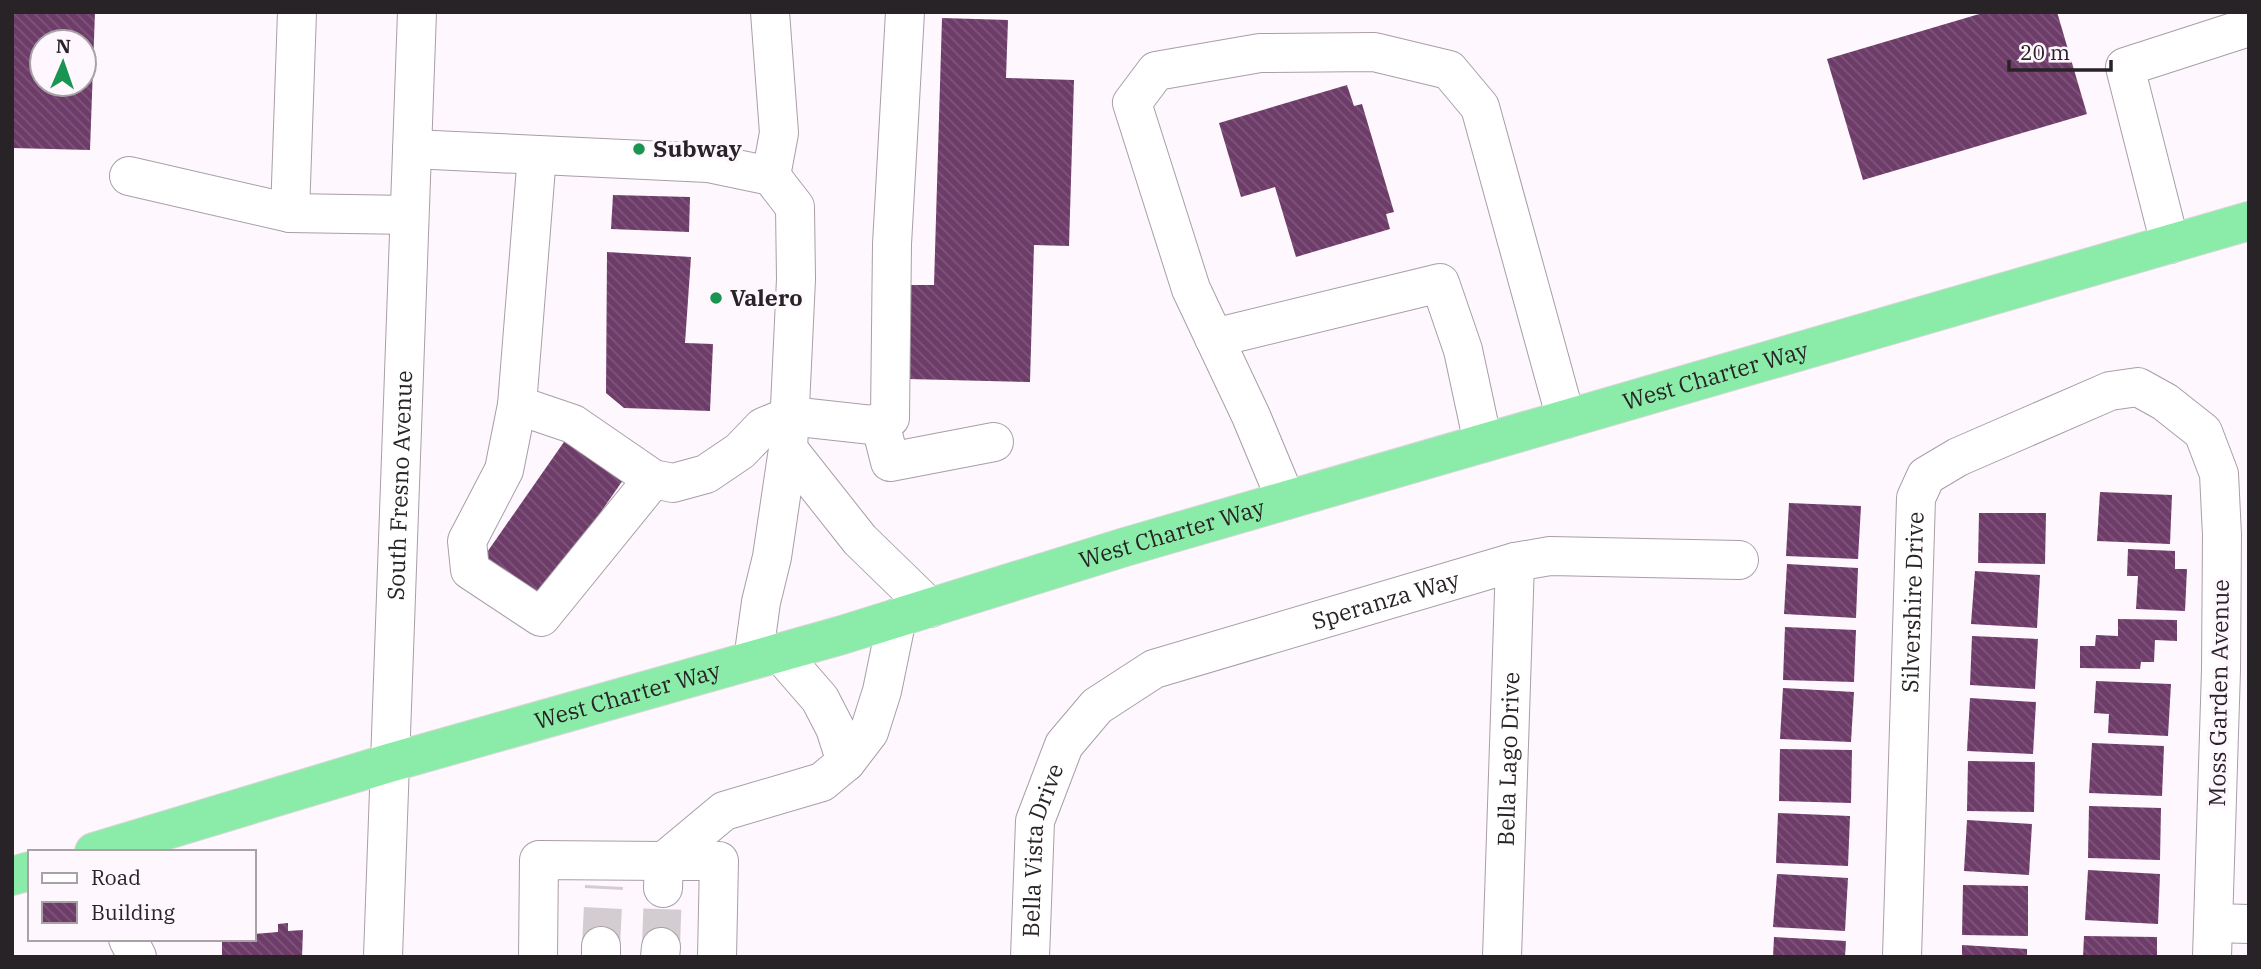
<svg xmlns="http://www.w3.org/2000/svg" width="2261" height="969" viewBox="0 0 2261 969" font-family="'IBM Plex Serif',serif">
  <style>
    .building { fill: url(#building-back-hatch); fill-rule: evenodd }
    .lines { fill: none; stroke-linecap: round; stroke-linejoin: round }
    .minor-tunnel { stroke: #d3cdd2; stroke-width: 38; stroke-dasharray: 38 19; stroke-linecap: butt }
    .minor-casing { stroke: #a89ea7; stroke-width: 40 }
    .highway-casing { stroke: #d8d7d8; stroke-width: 40 }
    .minor { stroke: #fff; stroke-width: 38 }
    .highway { stroke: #8aeca8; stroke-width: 38 }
    .poi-dot { fill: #1a9451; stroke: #fef7fd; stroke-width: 2.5 }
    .labels { text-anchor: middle; stroke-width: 7; stroke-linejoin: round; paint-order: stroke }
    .poi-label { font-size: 23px; font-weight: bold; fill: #282327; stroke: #fef7fd; text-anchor: start }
    .street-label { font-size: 23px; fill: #282327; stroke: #fef7fd }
  </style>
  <defs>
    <pattern id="building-back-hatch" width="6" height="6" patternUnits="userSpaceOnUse" patternTransform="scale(1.75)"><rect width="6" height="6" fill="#6e3c69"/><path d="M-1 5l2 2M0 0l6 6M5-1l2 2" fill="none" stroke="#7e567a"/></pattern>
  </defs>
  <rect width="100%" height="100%" fill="#fef7fd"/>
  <g class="building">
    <path d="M12,12H95L90,150L12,148ZM42,42H84V84H42Z"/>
    <polygon points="1986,12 2057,12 2087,114 1863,180 1827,59"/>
    <polygon points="942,18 1008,20 1006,78 1074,80 1069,246 1034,245 1030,382 908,379 911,285 934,285"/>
    <polygon points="1347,85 1354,106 1362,104 1394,212 1386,214 1390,229 1296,257 1275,187 1241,197 1219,123"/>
    <polygon points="613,195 690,197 689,232 611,229"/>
    <polygon points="607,252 691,257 685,343 713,344 710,411 624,408 606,393"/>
    <polygon points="573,429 630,470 541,598 483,558"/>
    <polygon points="2100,492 2172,495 2170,544 2097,541"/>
    <polygon points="1789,503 1861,506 1858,559 1786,556"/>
    <polygon points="1979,513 2046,513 2045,564 1978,563"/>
    <polygon points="2128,549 2175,551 2175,569 2187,569 2185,611 2136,609 2138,576 2127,576"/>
    <polygon points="1787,564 1858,568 1856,618 1784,614"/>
    <polygon points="1975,571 2040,575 2037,628 1971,624"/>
    <polygon points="2118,619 2177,620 2177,641 2155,640 2154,662 2141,662 2140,669 2080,668 2080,646 2095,646 2096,635 2118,636"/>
    <polygon points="1785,627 1856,630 1854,682 1783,680"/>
    <polygon points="1972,636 2038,639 2035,689 1970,685"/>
    <polygon points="2096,681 2171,684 2168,736 2108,733 2109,714 2094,713"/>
    <polygon points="1783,688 1854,692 1851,742 1780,739"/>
    <polygon points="1970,698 2036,702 2033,754 1967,751"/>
    <polygon points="2092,743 2164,746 2162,796 2089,793"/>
    <polygon points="1780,749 1852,750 1851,803 1779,801"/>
    <polygon points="1968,761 2035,762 2034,812 1967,811"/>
    <polygon points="2089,806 2161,808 2160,860 2088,858"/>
    <polygon points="1778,813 1850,816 1848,866 1776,863"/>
    <polygon points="1967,820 2032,824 2029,875 1964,871"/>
    <polygon points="2088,870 2160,874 2158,924 2085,920"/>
    <polygon points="1777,874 1848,878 1845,931 1773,927"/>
    <polygon points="1963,885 2028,886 2028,936 1962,935"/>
    <polygon points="288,923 288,931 303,930 302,957 222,957 222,939 254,939 254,934 278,932 278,924"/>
    <polygon points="2084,936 2157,937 2157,957 2083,957"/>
    <polygon points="1774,937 1846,941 1845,957 1773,957"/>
    <polygon points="1962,945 2027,949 2027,957 1962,957"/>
  </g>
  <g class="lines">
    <g class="minor-tunnel">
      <polyline points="601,946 604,886"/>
      <polyline points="661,947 663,888"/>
    </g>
    <g class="minor-casing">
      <g id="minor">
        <polyline points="770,12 779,133 771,176"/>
        <polyline points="412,149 708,163 771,176 795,207 796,279 788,449"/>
        <polyline points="537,155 517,405 573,424 653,479 673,483 706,474 740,451 763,427 790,416 872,425 890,418 892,244 905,12"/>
        <polyline points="129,176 290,213 409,215"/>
        <polyline points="290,213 297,12"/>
        <polyline points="2170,244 2125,67 2249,27"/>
        <polyline points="1214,338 1440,283 1463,350 1483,443"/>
        <polyline points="517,405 504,470 467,541 470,570 541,617 653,479"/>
        <polyline points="880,422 890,462 994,442"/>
        <polyline points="1286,500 1251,416 1191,289 1132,103 1156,71 1260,53 1374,52 1449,70 1480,107 1566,419"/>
        <polyline points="780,653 820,699 835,728 846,762 869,732 882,691 897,618"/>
        <polyline points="753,660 761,602 772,557 788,449 860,540 930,608"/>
        <polyline points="663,888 664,861 719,861 717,957"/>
        <polyline points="2214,923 2249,924"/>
        <polyline points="128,939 137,957"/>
        <path id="s1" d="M383,957L417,12"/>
        <polyline points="538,957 539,860 664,861 724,811 822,782 846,762"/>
        <polyline points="601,957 601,946"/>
        <polyline points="660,957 661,947"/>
        <path id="s2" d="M1030,957L1035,821L1064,745L1097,706L1154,669L1515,562L1550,556L1739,560"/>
        <path id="s3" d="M1502,957L1515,562"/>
        <path id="s4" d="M1902,957L1916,498L1926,476L1958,457L2110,391L2138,387L2165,402L2203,432L2219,474L2222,535L2221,670L2212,957"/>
      </g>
    </g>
    <g class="highway-casing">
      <g id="highway">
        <path id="s5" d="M94,852L389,763L842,635L1125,547L2249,221"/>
        <polyline points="12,876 30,871"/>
      </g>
    </g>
    <use href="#minor" class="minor"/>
    <use href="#highway" class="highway"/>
  </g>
  <g class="poi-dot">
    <circle cx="639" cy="149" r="7"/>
    <circle cx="716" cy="298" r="7"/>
  </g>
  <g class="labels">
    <g class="poi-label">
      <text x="653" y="157">Subway</text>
      <text x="730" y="306">Valero</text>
    </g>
    <g class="street-label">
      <text dy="8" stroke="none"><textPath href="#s5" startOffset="1690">West Charter Way</textPath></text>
      <text dy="8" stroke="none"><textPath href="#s1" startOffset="472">South Fresno Avenue</textPath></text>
      <text dy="8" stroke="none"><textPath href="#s5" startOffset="1124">West Charter Way</textPath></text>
      <text dy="8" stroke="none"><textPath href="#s2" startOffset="578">Speranza Way</textPath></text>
      <text dy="8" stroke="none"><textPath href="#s4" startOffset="355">Silvershire Drive</textPath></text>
      <text transform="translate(2219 693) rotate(-89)" y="8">Moss Garden Avenue</text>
      <text dy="8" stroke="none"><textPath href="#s5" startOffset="556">West Charter Way</textPath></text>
      <text dy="8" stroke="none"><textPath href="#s3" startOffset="198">Bella Lago Drive</textPath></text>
      <text dy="8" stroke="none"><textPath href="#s2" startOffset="108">Bella Vista Drive</textPath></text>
    </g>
  </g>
  <rect width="2261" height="969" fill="none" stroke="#282327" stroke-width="28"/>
  <rect x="28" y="850" width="228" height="91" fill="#fef7fd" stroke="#a8a2a7" stroke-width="2"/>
  <rect x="42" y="873" width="35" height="10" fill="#ffffff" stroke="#a8a2a7" stroke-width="2"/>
  <text x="91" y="885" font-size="21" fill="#282327">Road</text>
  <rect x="42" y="902" width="35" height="21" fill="url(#building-back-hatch)" stroke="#a8a2a7" stroke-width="2"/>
  <text x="91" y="920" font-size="21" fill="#282327">Building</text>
  <g transform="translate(63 63) rotate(2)"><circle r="33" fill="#fef7fd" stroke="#a8a2a7" stroke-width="2"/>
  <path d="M0-5L12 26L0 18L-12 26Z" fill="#1a9451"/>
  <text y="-10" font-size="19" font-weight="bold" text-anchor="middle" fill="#282327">N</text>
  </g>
  <path d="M2009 60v10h102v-10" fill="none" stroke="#282327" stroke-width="3.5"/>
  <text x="2020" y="60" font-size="21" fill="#282327" stroke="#fef7fd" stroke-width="5" paint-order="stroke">20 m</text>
</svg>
